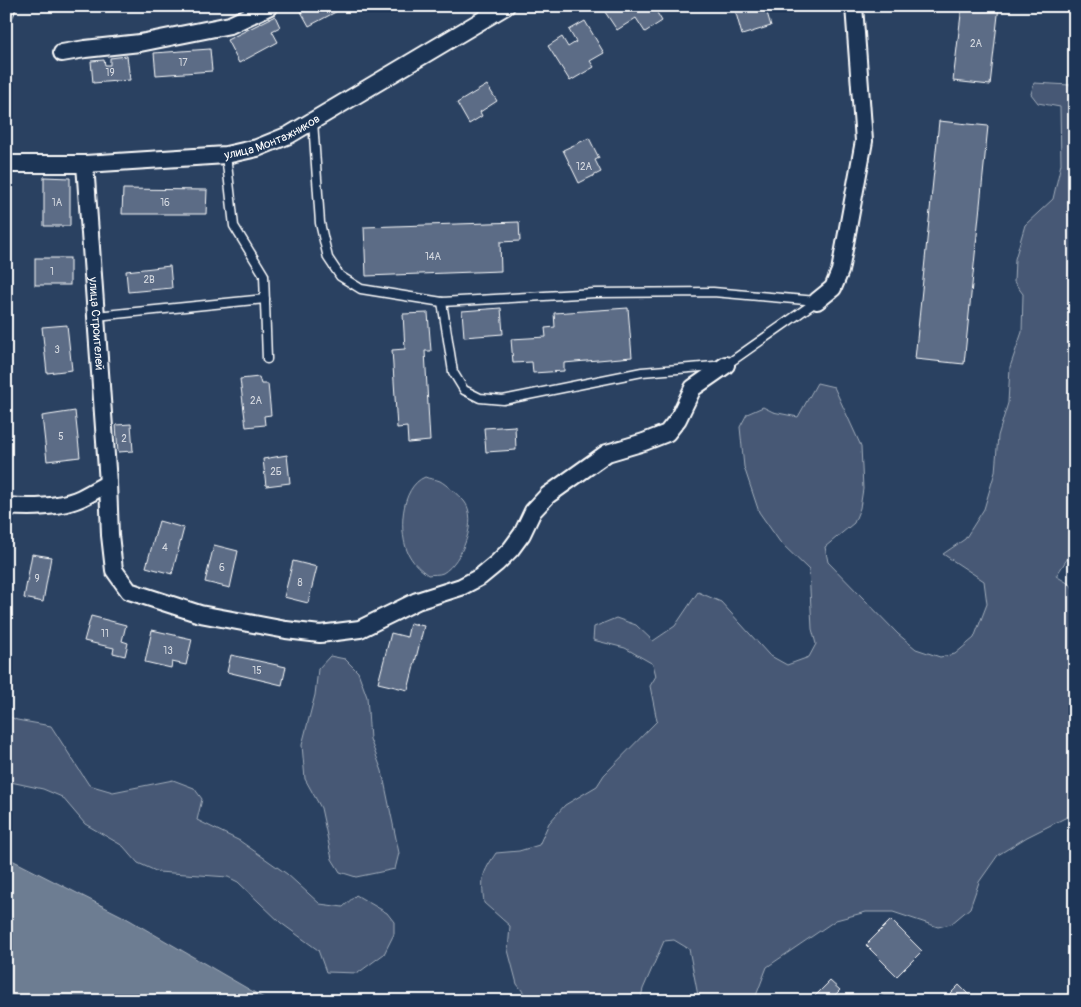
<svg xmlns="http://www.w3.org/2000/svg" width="1081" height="1007" viewBox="0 0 1081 1007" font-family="Pangolin,sans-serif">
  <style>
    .green { fill: #465975; stroke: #a2acba }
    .water { fill: #6d7d92; stroke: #a7b1be }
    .building { fill: #5b6c86; stroke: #fff }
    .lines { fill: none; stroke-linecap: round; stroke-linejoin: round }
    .lane-casing { stroke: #fff; stroke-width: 11 }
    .street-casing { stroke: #fff; stroke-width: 20 }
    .lane { stroke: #1d3557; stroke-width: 8 }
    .street { stroke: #1d3557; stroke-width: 16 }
    .labels { text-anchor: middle; stroke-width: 4.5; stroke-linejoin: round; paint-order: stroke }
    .number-label { font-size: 10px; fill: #d6dae1 }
    .street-label { font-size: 12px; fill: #fff; stroke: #1d3557 }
  </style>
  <rect width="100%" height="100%" fill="#2a4161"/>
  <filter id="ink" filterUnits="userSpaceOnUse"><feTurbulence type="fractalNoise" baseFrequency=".02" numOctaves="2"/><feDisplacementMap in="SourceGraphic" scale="10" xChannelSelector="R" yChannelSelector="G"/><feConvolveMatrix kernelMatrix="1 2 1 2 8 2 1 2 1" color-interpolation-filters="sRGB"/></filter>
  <g filter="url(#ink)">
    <g class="green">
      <path d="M1075,75V547L1056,576L1071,585L1075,593V641L1071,652L1075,671V813L1027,837L998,855L979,882L970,908L951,924L938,927L893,912H866L836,920L767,967L754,1001H699L689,949L674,940L664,941L643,989L640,1001H530L517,984L508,950L510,926L484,903C481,877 482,874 496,853L519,851L539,845L549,823L565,805L597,786L604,775L657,721L650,686L656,676L653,664L625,648L593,640L594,627L616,618L636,625L653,641L675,626L698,592L721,602L769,655L787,665L809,657L816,644L812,629L809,570L780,542L759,512L744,467L740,427L747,414L763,407L773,412L798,417L817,383L834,387L861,446L863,489L860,508L854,523L825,547L828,562L898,634L916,649L940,657L955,654L974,638L987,604L984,581L943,554L965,539L984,509L995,472L998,436L1008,403L1010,367L1022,332L1023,294L1014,282L1015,259L1025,225L1053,199L1061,164L1060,107L1038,103L1031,94L1034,83L1070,85Z"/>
      <path d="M425,477C429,479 436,479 440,481C447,485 458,495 464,501C479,519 462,562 443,573C439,575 432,574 428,575C420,569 414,564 409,555C398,534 400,487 425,477Z"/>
      <polygon points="330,656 345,659 358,672 367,697 370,739 382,771 399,853 395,869 356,877 340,872 332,859 321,808 305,779 302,745 315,695 318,669"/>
      <polygon points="6,715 17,720 51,726 89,785 113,792 173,780 194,788 202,799 197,820 240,841 287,874 320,904 343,907 356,895 387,913 394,922 394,934 384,954 358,973 326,972 318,950 281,923 238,882 228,877 158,872 138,863 123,846 85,824 62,797 43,789 6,781"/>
    </g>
    <polygon class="water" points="6,857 126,918 269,1001 6,1001"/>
    <g class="building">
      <polygon points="302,6 347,6 309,26 299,8"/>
      <polygon points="608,6 653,6 662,21 645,32 636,18 617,30 603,9"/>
      <polygon points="734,6 765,6 771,26 742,35"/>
      <polygon points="962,6 999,6 990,85 953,81"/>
      <polygon points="275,16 280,27 272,31 278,42 239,63 227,40"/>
      <polygon points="585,21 604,53 590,61 594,67 570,81 548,46 562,37 568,47 576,42 569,30"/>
      <polygon points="210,49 212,71 156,75 154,53"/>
      <polygon points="127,56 130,80 93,83 91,61 104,60 105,65 110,65 110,58"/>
      <polygon points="487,85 497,101 480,112 482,116 469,124 457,103"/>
      <polygon points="939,121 988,126 964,364 915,359"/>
      <polygon points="589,138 599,158 595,160 601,172 579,183 563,150"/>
      <polygon points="44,177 70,178 70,226 44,226"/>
      <polygon points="123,189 207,190 206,214 122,214"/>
      <polygon points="519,222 520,241 500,242 501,271 366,276 364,227"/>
      <rect x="35" y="258" width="35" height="27"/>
      <polygon points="170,266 172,288 128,292 126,271"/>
      <polygon points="501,308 503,334 464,337 462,311"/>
      <polygon points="628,308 632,357 564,363 564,371 533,373 532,362 513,363 511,339 546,337 545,328 555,327 554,313"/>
      <polygon points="428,313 431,351 425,351 430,441 408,443 407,427 397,428 392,350 405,349 403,314"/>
      <polygon points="67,325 72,370 47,373 42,327"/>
      <polygon points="259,377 261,384 268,384 271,415 264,416 265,425 246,427 240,379"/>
      <polygon points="75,411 80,457 47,461 42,416"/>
      <polygon points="131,424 133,451 118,452 116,425"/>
      <polygon points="515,426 516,450 486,452 484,428"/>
      <polygon points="287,455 290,483 266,486 263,459"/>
      <polygon points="159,521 184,528 172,574 146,567"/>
      <polygon points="214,545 238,551 230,588 205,582"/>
      <polygon points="32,554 51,557 43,602 24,598"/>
      <polygon points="293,561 317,567 308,603 284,597"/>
      <polygon points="91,616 126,625 122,641 128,643 125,656 113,653 114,648 84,641"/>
      <polygon points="410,623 424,626 408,690 378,683 391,633 407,637"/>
      <polygon points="152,630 192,639 186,665 172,662 171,668 145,662"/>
      <polygon points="231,655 286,667 282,685 227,672"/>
      <polygon points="891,920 922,951 897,976 866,945"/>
      <polygon points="830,981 840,990 835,995 841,1001 810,1001"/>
      <polygon points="959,985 975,1001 943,1001"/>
    </g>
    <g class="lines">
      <g class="lane-casing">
        <g id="lane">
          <polyline points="6,20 12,6"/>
          <polyline points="313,121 320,223 328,258 340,276 361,289 442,302 595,293 713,292 817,301"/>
          <polyline points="226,155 234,226 264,275 267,359"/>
          <polyline points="442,302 453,372 464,390 480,398 503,400 642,372 726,365 817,301"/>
          <polyline points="96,316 265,299"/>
          <polyline points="884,1001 897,1001"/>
        </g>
      </g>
      <g class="street-casing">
        <g id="street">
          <polyline points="62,53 85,49 140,43 230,25 270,6"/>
          <path id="s1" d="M6,164H85L226,155L257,148L289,135L506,6"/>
          <path id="s2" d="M85,164L108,483L110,535L114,570L129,591L200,614L286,630L320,634L360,629L417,601L461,587L480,577L497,563L511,549L522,534L533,511L548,495L607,453L644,442L667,433L678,419L693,388L726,365"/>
          <polyline points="817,301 833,288 840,271 864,141 854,6"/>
          <path d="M6,506C30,508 59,508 81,498C90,494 99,488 108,483"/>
        </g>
      </g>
      <use href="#lane" class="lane"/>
      <use href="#street" class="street"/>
    </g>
  </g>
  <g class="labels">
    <g class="number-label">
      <text x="976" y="47">2А</text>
      <text x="183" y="66">17</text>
      <text x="110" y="76">19</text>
      <text x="584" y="170">12А</text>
      <text x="57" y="206">1А</text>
      <text x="165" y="206">16</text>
      <text x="433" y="260">14А</text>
      <text x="52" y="275">1</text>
      <text x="149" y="283">2В</text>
      <text x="57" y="353">3</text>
      <text x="256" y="404">2А</text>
      <text x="61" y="440">5</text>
      <text x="124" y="442">2</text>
      <text x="276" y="475">2Б</text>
      <text x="165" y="551">4</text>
      <text x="222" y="571">6</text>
      <text x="37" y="582">9</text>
      <text x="300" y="586">8</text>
      <text x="105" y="637">11</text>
      <text x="168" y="654">13</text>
      <text x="257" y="674">15</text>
    </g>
    <g class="street-label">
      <text dy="4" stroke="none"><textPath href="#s1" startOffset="270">улица Монтажников</textPath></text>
      <text dy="4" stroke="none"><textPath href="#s2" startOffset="160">улица Строителей</textPath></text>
    </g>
  </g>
  <rect width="1081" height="1007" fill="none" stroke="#1d3557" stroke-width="25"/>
  <rect x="12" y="12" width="1056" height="982" fill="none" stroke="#fff" stroke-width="2" filter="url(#ink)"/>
</svg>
